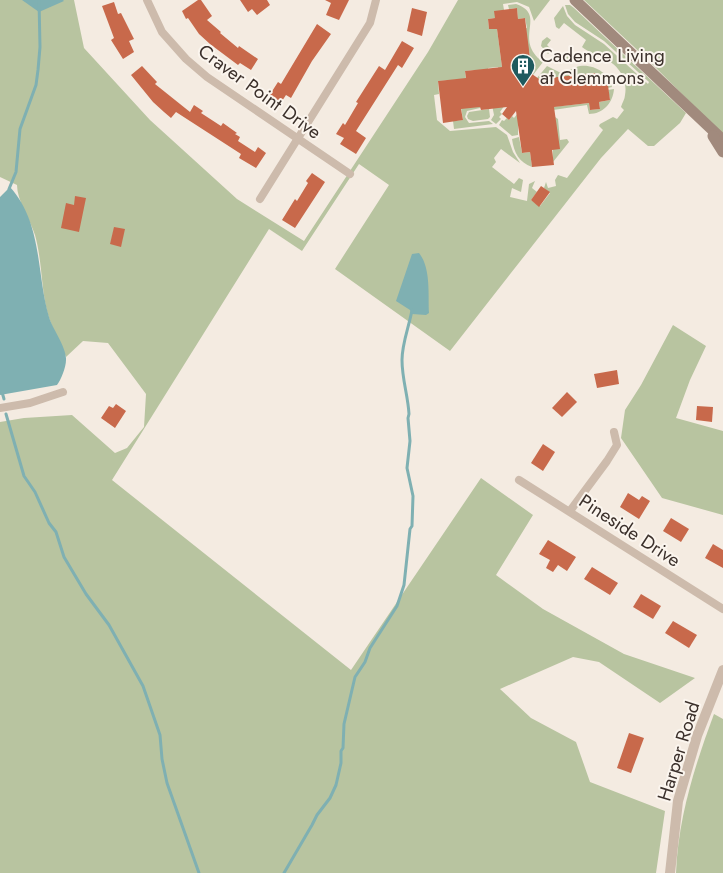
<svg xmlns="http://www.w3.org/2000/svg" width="723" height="873" viewBox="0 0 723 873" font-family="Jost,sans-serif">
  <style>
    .green { fill: #b8c4a0 }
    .water { fill: #7fb0b2 }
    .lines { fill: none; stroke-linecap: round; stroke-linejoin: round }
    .stream { stroke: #7fb0b2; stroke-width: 3 }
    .building { fill: #c8694b }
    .minor { stroke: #cdbbac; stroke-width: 8 }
    .tertiary { stroke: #cdbbac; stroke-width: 10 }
    .secondary { stroke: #a18a7d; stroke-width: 11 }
    .labels { text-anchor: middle; stroke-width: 4; stroke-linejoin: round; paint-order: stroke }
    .poi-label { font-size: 19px; fill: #3b302b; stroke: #fbf5ee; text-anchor: start }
    .street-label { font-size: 19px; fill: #3b302b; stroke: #fbf5ee }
  </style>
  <rect width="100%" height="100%" fill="#f4ebe1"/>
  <g class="green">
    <path d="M0,0H74L84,48L150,120L237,199L304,241L428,52L458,0H550L534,21L529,7L517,2L503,4L504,10L495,18L488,19L489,29H497L503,75L499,74L498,67L488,68L489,74L476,76L475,70L465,71L466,79L438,81L439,94L434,95L437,120L450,131L496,127L507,135L513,152L520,163L501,149L494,158L496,162L492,167L514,184L519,178L523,180L521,192L512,188L510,197L527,201L529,184L535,181L532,188L537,192L531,200L540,206L550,193L544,188L546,182L548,188L556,186L555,180L558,175L567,178L603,130L599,126L600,124L613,117L617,119L624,110L621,107C622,103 625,99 625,95C628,79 618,64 603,58C595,54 588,52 582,47L586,40L564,23L559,29L556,27L554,18L563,6L567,16L575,25L604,44L648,84L649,82L604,41L575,22L568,14L565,5H570L574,8L686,113L680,123L654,146H648L628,129L601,158L450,351L335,269L389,185L359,164L302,251L269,229L112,480L351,670L481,478L533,515L496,575L543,609L624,654L695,678L660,703L599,662L573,657L500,689L531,718L576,742L590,782L665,811L656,873H0V422L24,418L72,415L115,453L127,448L144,427L146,394L108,343L83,341L66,357C61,341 51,328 47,311C41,286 42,260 35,235C30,219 17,201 17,185L0,177Z"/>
    <polygon points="584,0 723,0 723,135 649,61"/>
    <path d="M516,4C548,15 512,39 543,62L533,75L528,70L531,65L529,50L522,51L519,29L527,28L525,18L518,19L517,8L509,9L508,5Z"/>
    <polygon points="547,37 551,40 547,45 552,50 548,54 541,46 542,41"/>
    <polygon points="567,51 569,52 571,56 564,62 559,62 553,57 556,54 562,57"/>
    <path d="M547,66L561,73C568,72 574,67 580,66C594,64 609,73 612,87L608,88L607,79L596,80L595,73L544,83L537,78Z"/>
    <path d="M614,89C613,103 603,114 589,114L587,105L553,110L551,107L589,103L590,110L600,109L599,102L610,100L608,90Z"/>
    <polygon points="460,101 480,107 480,108 467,111 465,117 469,123 489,121 493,124 454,129 453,121 463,120"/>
    <polygon points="507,102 500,112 502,114 499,117 501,119 496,124 491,120 494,115 492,105"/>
    <polygon points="489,109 490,117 488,119 473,121 468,119 467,116 469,112"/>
    <polygon points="518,113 518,135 512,136 499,125 502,120 504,121 507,118 509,120 512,116 514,118"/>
    <path d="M555,117L558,119L560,140L567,139L569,142L553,162C551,145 557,133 555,117Z"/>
    <path d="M519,137L522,153L530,152L532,167C519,162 514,153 512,139Z"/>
    <polygon points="673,325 706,346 690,380 676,418 723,431 723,515 662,498 621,438 625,410 641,385"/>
    <path d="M714,714L723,719V873H676C678,818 695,765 714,714Z"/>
  </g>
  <g class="water">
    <polygon points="22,0 63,0 64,1 39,12"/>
    <path d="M10,187C43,224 36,273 49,317C53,330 67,348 66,360C66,367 61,380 57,385L0,395V197Z"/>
    <path d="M419,253C431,268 428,294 429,313L426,315L412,314L410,310L396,301L412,254Z"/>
  </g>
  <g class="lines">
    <g class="stream">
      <polyline points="9,189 16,172 20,129 36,85 38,70 40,47 39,0"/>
      <polyline points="2,392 4,399"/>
      <polyline points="6,414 24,476 35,492 49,523 56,532 64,557 86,594 109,625 143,686 160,735 162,759 167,783 199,873"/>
      <path d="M284,873L312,825L317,815L330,798L336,785L341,763V751L343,748L344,724L355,677L365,662L370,648L397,606L404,585L410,529L412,526L413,496L407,468L410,441L408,418L409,414C408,396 402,379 402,360C402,343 409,327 412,310"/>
    </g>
  </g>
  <g class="building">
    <polygon points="198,0 201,0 212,16 207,20 221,32 220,33 238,48 239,46 258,59 251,70 240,63 238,65 210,44 199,34 188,18 186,19 182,11"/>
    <polygon points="240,0 267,0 270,5 257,15 252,9 248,12"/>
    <polygon points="325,0 349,0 339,20 326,15 331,3"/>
    <polygon points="114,2 118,14 121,13 134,39 129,41 134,52 123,59 111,40 114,38 102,6"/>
    <polygon points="412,8 427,12 422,36 407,31"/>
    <polygon points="517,8 518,19 525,18 532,74 539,79 595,73 596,80 607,78 610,100 599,102 600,109 590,110 589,103 554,107 560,149 552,150 554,165 532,167 530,152 522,153 516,111 509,120 502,114 507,107 481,110 480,107 461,109 463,120 443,123 438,81 466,78 465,71 502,67 497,29 489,29 488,19 495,18 494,11"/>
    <polygon points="317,24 331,34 312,61 291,98 286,95 280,104 269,96 278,82 281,84"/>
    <polygon points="402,41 414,48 402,68 398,65 356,131 366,138 356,154 340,144 344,138 336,134 343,123 345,125 358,103 356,102 379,66 385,70"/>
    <polygon points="142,66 157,82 155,84 190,112 194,105 203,111 201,113 221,126 223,123 237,133 235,134 240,137 238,141 255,152 258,147 266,153 256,168 239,158 241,154 176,112 171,118 164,112 153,102 131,75"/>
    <polygon points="312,173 325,182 295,228 282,220 295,199 297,201 308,183 306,181"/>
    <polygon points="541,186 550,192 539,207 531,200"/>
    <polygon points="75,196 86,198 79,232 61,228 66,203 74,205"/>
    <polygon points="114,227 125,229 121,247 110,244"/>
    <polygon points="617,370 619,384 597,388 594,374"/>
    <polygon points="567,392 577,402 562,417 552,408"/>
    <polygon points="116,404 126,411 115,428 101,418 109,406 113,408"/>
    <polygon points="697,406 713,407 712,422 696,420"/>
    <polygon points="543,444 555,452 543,471 531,463"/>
    <polygon points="628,493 639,500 642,496 650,501 639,519 620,507"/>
    <polygon points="671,518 689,529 681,542 663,531"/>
    <polygon points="548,540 576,557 567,571 558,565 553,572 546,568 550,560 539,554"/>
    <polygon points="713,544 723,550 723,568 705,558"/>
    <polygon points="592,567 618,583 610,595 584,579"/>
    <polygon points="641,594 661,606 653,619 633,607"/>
    <polygon points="673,621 697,635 689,648 665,633"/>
    <polygon points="629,733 644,738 631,773 617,768"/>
  </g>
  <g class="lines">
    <g class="minor">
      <polyline points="147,0 162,32 186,59 207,77 350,174"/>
      <polyline points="260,199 370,23 376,0"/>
      <polyline points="0,408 30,403 63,392"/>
      <polyline points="519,480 723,609"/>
      <polyline points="570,511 607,461 617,445 614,432"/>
    </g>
    <polyline class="tertiary" points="670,873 678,801 697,736 723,670"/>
    <g class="secondary">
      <polyline points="575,0 723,140"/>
      <polyline points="713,136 723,152"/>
    </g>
  </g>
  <defs>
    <g id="building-pin" transform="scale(1.25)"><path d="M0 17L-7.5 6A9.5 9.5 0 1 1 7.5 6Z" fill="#1f5a5e" stroke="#fbf5ee"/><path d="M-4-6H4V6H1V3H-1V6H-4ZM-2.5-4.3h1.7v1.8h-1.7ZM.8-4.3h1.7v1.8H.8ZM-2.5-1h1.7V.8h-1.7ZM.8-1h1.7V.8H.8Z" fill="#fff"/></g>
  </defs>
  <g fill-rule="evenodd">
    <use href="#building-pin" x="523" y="66"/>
  </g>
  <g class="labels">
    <g class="poi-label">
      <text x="540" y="62">Cadence Living<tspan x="540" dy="22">at Clemmons</tspan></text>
    </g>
    <g class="street-label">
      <text transform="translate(260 91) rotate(36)" y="7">Craver Point Drive</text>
      <text transform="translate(630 530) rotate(33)" y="7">Pineside Drive</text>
      <text transform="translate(678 751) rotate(-73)" y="7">Harper Road</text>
    </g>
  </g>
</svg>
